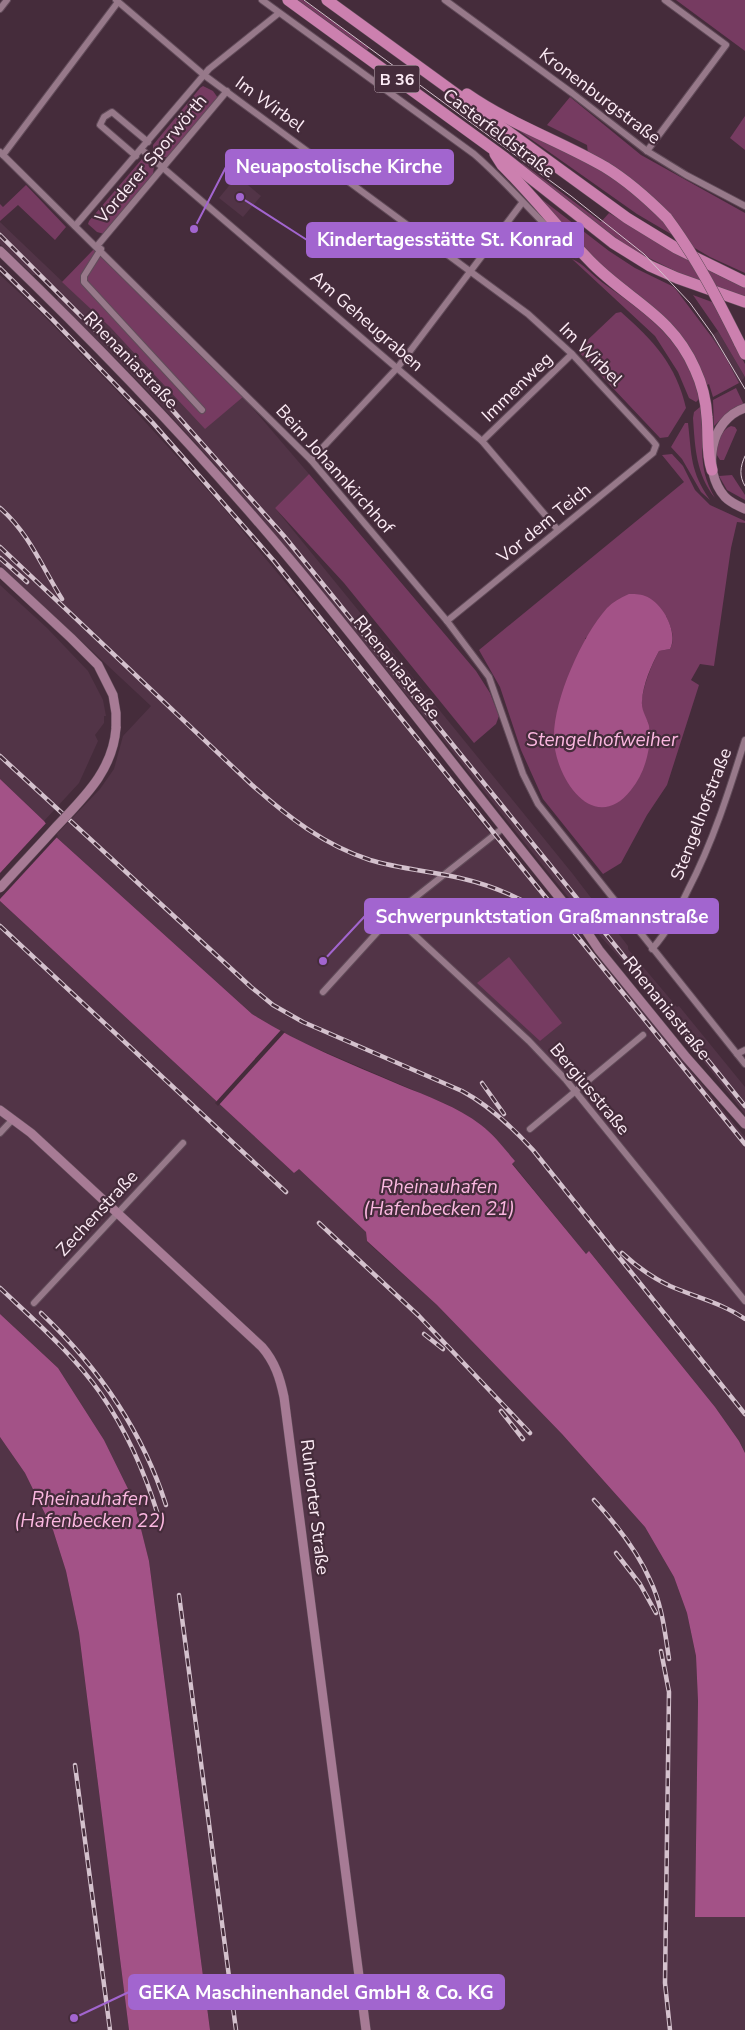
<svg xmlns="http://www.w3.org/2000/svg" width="745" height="2030" viewBox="0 0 745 2030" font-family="'Nunito Sans',sans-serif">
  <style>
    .built { fill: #523447 }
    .green { fill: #763b61; fill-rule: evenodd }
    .water { fill: #a35287 }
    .pier { fill: #452c3b }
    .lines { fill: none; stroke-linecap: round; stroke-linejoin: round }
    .street-casing { stroke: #614b59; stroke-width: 8 }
    .secondary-casing { stroke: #614b59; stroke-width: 10 }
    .highway-casing { stroke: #614b59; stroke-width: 12 }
    .street { stroke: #97798a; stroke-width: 6 }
    .secondary { stroke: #a77b95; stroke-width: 9 }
    .highway { stroke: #cc80af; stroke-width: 11 }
    .tram { stroke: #d4c1cd; stroke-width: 1 }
    .rail-casing { stroke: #d4c1cd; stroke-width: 4.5 }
    .rail { stroke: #452c3b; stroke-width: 2.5; stroke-dasharray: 8; stroke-linecap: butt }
    .secondary-bridge-casing { stroke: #614b59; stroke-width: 10; stroke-linecap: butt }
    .highway-bridge-casing { stroke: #614b59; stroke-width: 12; stroke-linecap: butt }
    .secondary-bridge { stroke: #a77b95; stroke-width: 9 }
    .highway-bridge { stroke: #cc80af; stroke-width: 11 }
    .labels { text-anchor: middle; stroke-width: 4.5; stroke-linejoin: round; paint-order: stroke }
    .shield { fill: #452c3b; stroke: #c5b2bd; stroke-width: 1 }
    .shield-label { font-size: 16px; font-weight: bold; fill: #fcebf5 }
    .street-label { font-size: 18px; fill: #fcebf5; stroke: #452c3b }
    .water-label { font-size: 19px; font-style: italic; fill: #fcb8e1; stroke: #452c3b }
    .leader { fill: none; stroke: #a265cf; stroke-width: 2 }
    .callout-dot { fill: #a265cf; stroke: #452c3b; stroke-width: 2 }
    .callout { fill: #a265cf; stroke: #a265cf; stroke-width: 2 }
    .callout-label { font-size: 19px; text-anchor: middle; font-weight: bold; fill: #fff }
  </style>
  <rect width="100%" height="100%" fill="#452c3b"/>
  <g class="built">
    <polygon points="237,176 261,196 243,217 219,198"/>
    <polygon points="0,222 110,327 147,365 211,423 243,397 309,474 275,508 572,873 628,946 628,949 677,1007 679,1006 745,1087 745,1114 636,976 593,928 524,842 436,731 283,544 213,462 139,382 57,300 58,295 37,275 33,275 0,244"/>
    <polygon points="0,275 39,311 116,390 221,505 389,707 486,829 606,967 745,1137 745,1453 739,1441 715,1407 590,1252 586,1254 512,1163 515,1161 466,1115 448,1105 290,1037 252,1014 55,836 100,789 114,769 123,736 151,706 0,565"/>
    <polygon points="718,331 745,377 739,383 726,358 711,336"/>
    <polygon points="0,585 47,628 88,671 103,700 106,716 104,716 104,723 95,735 98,741 79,783 44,821 0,779"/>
    <polygon points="0,901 294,1173 298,1168 366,1232 367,1242 437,1305 562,1434 645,1527 674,1577 687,1613 696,1656 698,1701 695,1917 745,1917 745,2030 210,2030 149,1561 134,1501 104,1440 58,1368 0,1314"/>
    <polygon points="0,1437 25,1473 53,1530 66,1571 79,1633 129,2030 0,2030"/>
  </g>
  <g class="green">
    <polygon points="298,0 303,0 369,48 367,50"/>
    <polygon points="676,0 745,0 745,51"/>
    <polygon points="203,86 213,91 218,98 169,157 161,157 153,150 153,145 200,88"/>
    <polygon points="570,97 641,155 745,213 745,273 710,257 637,214 518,130 589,162 587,145 547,125"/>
    <polygon points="745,116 745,150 730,138"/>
    <polygon points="142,159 154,167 153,174 104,234 97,232 88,224 89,221"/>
    <polygon points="522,163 601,222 609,213 691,262 745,288 745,297 679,273 629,248 522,165"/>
    <polygon points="26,185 66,227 55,240 18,205 0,221 0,204 3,207"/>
    <path d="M535,194L609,251L635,268L674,287L711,336L726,358L739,383L713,397L709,384L707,385C686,319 639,299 591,257C571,239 553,214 535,194Z"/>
    <polygon points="94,249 243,397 205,429 110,327 62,282"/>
    <path d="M572,259C583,263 593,276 603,283C646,314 688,342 699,399L696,402L689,398L678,372L655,336Z"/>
    <polygon points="693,295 712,302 745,364 745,377 718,331"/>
    <path d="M621,312C654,341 676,365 686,408L668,437L660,438L577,350L616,313Z"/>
    <polygon points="736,388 744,405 725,415 714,426 713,400"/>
    <path d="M700,407C706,443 695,464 715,498C696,474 695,447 693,418L694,412Z"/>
    <path d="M685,423H688C692,457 690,471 710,500L701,492L682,459L671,447Z"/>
    <path d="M731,426L735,427L737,430L724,460H720L715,452C718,442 721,430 731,426Z"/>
    <path d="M672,454L683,466L695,490L710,505L745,521V523L737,522L731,548L714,666L700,664L691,680L699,685L667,785L647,815L621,863L603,874L543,799L521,750L500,687L479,650L684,482L662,455ZM666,616C671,627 676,638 670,649L659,651C651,666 640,693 642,709C643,715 646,719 649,724L585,638Z"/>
    <polygon points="309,474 476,671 490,693 499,716 496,724 474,743 344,583 275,508"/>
    <polygon points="732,475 745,495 745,500 727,490 719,476"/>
    <polygon points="509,957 562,1023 540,1041 477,983"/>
  </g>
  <g class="water">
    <path d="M629,594C633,594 640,594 645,596C662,602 679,632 670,649L659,651C651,666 643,684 642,701C641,711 647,717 649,726C652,747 645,773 631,790C593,838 553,775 554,736C554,699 582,636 607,608C613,602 620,598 629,594Z"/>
    <path d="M0,779L44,821L55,836L252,1014C299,1044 349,1063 400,1085C427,1096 458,1107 481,1125C494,1135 504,1148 515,1161L512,1164L586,1254L589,1251L715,1407L739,1441L745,1453V1917H695L698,1701L696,1656L687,1613L674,1577L645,1527L562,1434L437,1305L367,1241L366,1232L299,1169L294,1173L0,901Z"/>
    <polygon points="0,1314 58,1368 104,1440 134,1501 149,1561 210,2030 129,2030 79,1633 66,1571 53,1530 25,1473 0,1437"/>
  </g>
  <g class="pier">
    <polygon points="48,821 58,836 0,899 0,873"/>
    <polygon points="281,1030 285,1032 218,1106 215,1103"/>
  </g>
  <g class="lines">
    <g class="street-casing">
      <g id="street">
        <polyline points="116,0 204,75 528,314 572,354 652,440 656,445 653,453 447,621"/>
        <path d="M262,0L474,154C510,185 540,223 576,254"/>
        <polyline points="445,0 572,93 647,151 686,175 745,206"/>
        <polyline points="0,9 7,0"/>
        <polyline points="141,149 482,441 558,530"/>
        <polyline points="647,151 726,45 665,0"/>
        <polyline points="0,152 311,460 447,621 489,677 523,774 538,804 745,1064"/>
        <polyline points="3,155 118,2"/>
        <polyline points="136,156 100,125 104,117 112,112 148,142"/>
        <polyline points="75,226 209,69 279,13"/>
        <polyline points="97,246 227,91"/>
        <polyline points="101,249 84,276 84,282 202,410"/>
        <polyline points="482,441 572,354"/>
        <polyline points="311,460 398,367 522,203"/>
        <polyline points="393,915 529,1041 566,1080 745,1301"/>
        <path d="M652,949C668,931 678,911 688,890C713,842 729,791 745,740"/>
        <polyline points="323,992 393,915 503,828"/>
        <polyline points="737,1054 745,1050"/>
        <polyline points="530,1129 643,1035"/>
        <polyline points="0,1133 13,1119"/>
        <polyline points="34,1303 183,1143"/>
      </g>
    </g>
    <g class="secondary-casing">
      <g id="secondary">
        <path d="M0,251C103,350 201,453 293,563C393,683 486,809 585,929L599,950L686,1057L745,1124"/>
        <path d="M745,408C710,419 701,470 725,497C730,502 738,506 745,509"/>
        <polyline points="0,572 71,638 98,665 113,695 116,713 116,728"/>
        <path d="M0,1110L31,1133L262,1347C275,1362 280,1378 284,1397L366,2030"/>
      </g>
    </g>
    <g class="highway-casing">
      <g id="highway">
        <polyline points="288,0 505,158 613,243 650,266 677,278 745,302"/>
        <polyline points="327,0 627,218 676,248 745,282"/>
        <path d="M467,94C510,124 560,141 605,167C628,181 648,199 667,218"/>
        <path d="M495,154L502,165C534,197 561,232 593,264C630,301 672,316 695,369C702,384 706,401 707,417C709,436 706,452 712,470"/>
        <polyline points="739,342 745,354"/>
      </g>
    </g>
    <use href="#street" class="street"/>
    <use href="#secondary" class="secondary"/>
    <use href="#highway" class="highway"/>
    <g class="tram">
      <polyline points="304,0 571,196 644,254 690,303 713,335 745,389"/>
      <path d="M745,456C740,467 739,476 745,486"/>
    </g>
    <g class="rail-casing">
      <g id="rail">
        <polyline points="0,235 152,387 284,536 745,1106"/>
        <polyline points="0,268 52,319 152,422 274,561 745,1144"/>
        <path d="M0,508C29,533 42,567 62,599"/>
        <path d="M0,547L252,785C288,817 324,845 370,860C400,869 430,871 460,878C499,887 534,903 565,929"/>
        <polyline points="0,558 27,582"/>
        <path d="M0,756L251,987L273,1005L303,1022L462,1091C490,1106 512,1127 533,1150L745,1414"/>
        <polyline points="0,926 286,1192"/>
        <polyline points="482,1083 504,1114"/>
        <polyline points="319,1223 419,1316 530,1433"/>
        <path d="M622,1253C636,1266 653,1278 670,1286C695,1297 722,1303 745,1319"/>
        <path d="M0,1288C35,1321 73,1354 101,1394C126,1430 145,1473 158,1515"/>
        <path d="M41,1313C97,1366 142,1430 166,1505"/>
        <polyline points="424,1334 443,1349"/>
        <polyline points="501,1411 523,1439"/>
        <path d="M594,1500C616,1524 637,1550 650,1580C662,1604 665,1633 669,1659"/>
        <polyline points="616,1553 640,1584 656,1613"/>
        <polyline points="179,1595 236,2030"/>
        <polyline points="661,1651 669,1692 665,1983 670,2030"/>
        <polyline points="75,1765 110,2030"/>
      </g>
    </g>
    <use href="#rail" class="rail"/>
    <g class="secondary-bridge-casing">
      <path id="secondary-bridge" d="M0,888C18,868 37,848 55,828C83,798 113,771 116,728"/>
    </g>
    <g class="highway-bridge-casing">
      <path id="highway-bridge" d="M667,218C696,257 717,298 739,342"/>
    </g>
    <use href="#secondary-bridge" class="secondary-bridge"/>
    <use href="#highway-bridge" class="highway-bridge"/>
  </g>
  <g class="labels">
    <rect class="shield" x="374.5" y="65.5" width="45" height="27" rx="4"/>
    <g class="shield-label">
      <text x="397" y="85">B 36</text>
    </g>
    <g class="street-label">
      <text transform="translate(600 96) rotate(37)" y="6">Kronenburgstraße</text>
      <text transform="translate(270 104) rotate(36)" y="6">Im Wirbel</text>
      <text transform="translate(499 133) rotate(37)" y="6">Casterfeldstraße</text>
      <text transform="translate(151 159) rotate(-50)" y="6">Vorderer Sporwörth</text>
      <text transform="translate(367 321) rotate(41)" y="6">Am Geheugraben</text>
      <text transform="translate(591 354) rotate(45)" y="6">Im Wirbel</text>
      <text transform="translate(131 360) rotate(46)" y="6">Rhenaniastraße</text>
      <text transform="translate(517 387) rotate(-44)" y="6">Immenweg</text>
      <text transform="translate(335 469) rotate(48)" y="6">Beim Johannkirchhof</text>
      <text transform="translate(544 523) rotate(-39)" y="6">Vor dem Teich</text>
      <text transform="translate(397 667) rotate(51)" y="6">Rhenaniastraße</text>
      <text transform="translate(701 814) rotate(-69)" y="6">Stengelhofstraße</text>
      <text transform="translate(667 1008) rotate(51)" y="6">Rhenaniastraße</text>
      <text transform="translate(590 1089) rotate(50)" y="6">Bergiusstraße</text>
      <text transform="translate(97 1213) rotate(-47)" y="6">Zechenstraße</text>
      <text transform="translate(315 1507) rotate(83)" y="6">Ruhrorter Straße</text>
    </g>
    <g class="water-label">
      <text x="602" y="746">Stengelhofweiher</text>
      <text x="439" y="1193">Rheinauhafen<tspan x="439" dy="22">(Hafenbecken 21)</tspan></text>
      <text x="90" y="1505">Rheinauhafen<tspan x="90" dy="22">(Hafenbecken 22)</tspan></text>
    </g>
  </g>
  <path class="leader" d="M194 229L226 167M240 197L307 240M323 961L365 916M74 2018L129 1992"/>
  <g class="callout-dot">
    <circle cx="194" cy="229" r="5"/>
    <circle cx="240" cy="197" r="5"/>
    <circle cx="323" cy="961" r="5"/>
    <circle cx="74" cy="2018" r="5"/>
  </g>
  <g class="callout">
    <rect x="226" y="150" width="227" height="34" rx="5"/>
    <rect x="307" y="223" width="276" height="34" rx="5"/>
    <rect x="365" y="899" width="353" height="34" rx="5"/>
    <rect x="129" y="1975" width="375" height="34" rx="5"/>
  </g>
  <g class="callout-label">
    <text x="339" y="173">Neuapostolische Kirche</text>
    <text x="445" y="246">Kindertagesstätte St. Konrad</text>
    <text x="542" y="923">Schwerpunktstation Graßmannstraße</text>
    <text x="316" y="1999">GEKA Maschinenhandel GmbH &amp; Co. KG</text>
  </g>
</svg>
